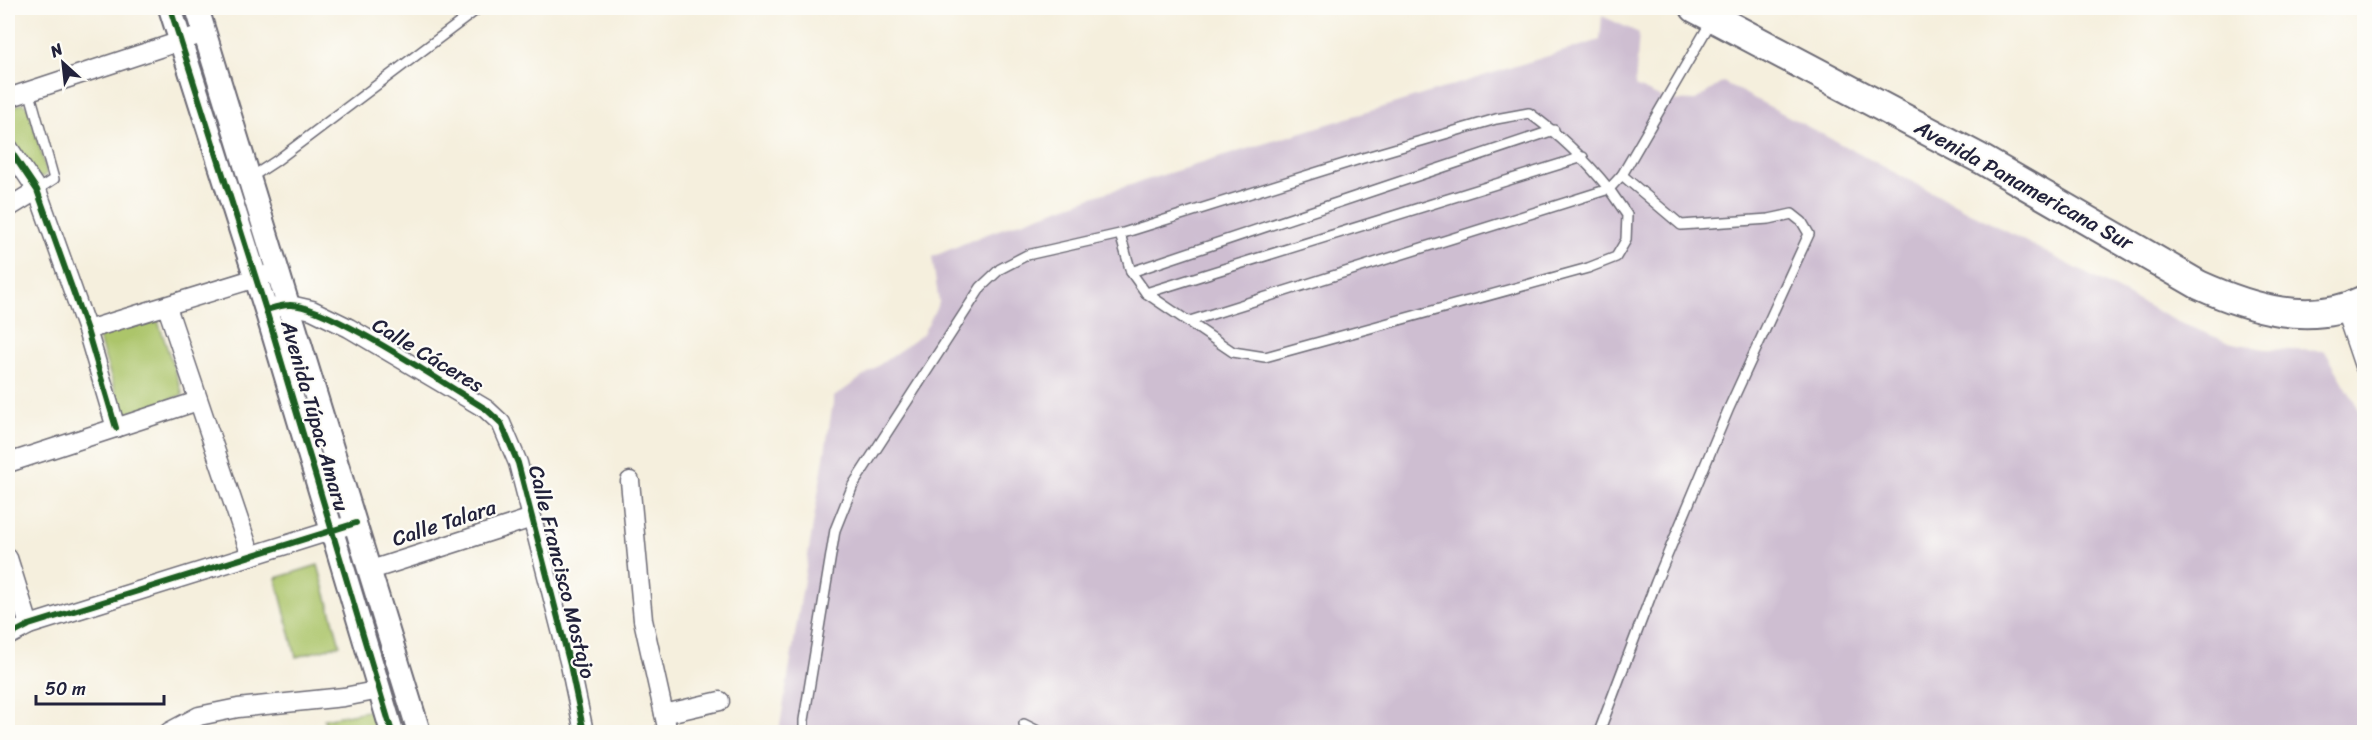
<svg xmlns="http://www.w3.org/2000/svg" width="2372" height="740" viewBox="0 0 2372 740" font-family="Sriracha,sans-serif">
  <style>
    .industrial { fill: #cebed1 }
    .green { fill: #acc56b; stroke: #677453; stroke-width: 1.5 }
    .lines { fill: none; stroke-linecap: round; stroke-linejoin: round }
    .service-casing { stroke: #6c6a74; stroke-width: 12 }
    .minor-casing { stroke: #6c6a74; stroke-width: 21 }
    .tertiary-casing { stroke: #6c6a74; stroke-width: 26 }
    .primary-casing { stroke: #6c6a74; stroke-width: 32 }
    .service { stroke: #fff; stroke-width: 9 }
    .minor { stroke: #fff; stroke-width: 18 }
    .tertiary { stroke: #fff; stroke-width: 22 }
    .primary { stroke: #fff; stroke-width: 28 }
    .cycleway-casing { stroke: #fdfcf7; stroke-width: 10 }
    .cycleway { stroke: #1b5e20; stroke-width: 6 }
    .labels { text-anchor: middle; stroke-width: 4.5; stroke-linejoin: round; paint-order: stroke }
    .street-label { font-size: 21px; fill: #22223b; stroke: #fdfcf7 }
  </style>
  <rect width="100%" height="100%" fill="#fdfcf7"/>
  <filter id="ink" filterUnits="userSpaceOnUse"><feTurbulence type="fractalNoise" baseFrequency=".0167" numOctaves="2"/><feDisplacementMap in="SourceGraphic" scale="12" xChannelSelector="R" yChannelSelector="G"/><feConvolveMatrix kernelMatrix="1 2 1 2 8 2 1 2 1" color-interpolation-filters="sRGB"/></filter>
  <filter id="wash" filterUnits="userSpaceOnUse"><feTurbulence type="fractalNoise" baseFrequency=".008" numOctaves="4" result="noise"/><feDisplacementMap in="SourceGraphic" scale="24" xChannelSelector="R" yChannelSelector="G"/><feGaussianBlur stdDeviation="1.35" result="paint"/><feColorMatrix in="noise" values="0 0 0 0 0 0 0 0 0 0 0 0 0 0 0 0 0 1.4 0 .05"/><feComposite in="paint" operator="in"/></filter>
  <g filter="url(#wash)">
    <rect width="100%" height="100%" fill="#f5efdd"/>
    <polygon class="industrial" points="1602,16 1639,33 1635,86 1666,100 1694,101 1723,82 2178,322 2228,342 2265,349 2325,351 2364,418 2364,732 779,732 834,397 923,334 939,302 932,257 984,235 1098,195 1600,40"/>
    <g class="green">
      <polygon points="22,103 28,107 47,173 44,177 38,177 8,133 8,110"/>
      <polygon points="157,318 183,395 123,415 98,336"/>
      <polygon points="356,527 409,732 398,732 342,531"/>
      <polygon points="318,565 340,645 296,657 276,578"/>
      <polygon points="372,710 379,732 327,732 324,719"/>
    </g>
  </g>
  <g filter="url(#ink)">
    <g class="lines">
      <g class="service-casing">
        <g id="service">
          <polyline points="29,90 54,179 37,190"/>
          <polyline points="250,178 276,161 479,8"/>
          <polyline points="1120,234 1131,272 1146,293 1233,352 1265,357 1588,268 1616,257 1626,240 1627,215 1609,189 1190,321"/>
          <polyline points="1131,272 1554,130"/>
          <polyline points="1146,293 1583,157"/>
          <polyline points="1024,724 1040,732"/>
          <path d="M804,732V720L835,530L853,485L981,287L1000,269L1027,255L1120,234L1363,158L1496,119L1529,113C1560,135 1585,159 1609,189L1622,175L1712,20"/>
          <polyline points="1599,732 1656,582 1729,408 1809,234 1802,222 1792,214 1769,219 1681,225 1622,175"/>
        </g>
      </g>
      <g class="minor-casing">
        <g id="minor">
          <polyline points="8,98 205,33"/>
          <polyline points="8,147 37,190 87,330 116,428"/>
          <polyline points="8,208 37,190"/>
          <polyline points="167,307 251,556"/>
          <polyline points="277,307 290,305 312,310 349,328 486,409 501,423 518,463 570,665 584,732"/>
          <polyline points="2345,310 2364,366"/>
          <polyline points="87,330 269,274"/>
          <polyline points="8,463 198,401"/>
          <polyline points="630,481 643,620 668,732"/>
          <polyline points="8,558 29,625"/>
          <polyline points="371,570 532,518"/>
          <polyline points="8,636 29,625 343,527"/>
          <polyline points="664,714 720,701"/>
          <polyline points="169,732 199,716 238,708 344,697 380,690"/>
        </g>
      </g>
      <g class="tertiary-casing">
        <g id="tertiary">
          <polyline points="170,8 266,310 392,732"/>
          <polyline points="197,8 419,732"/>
        </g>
      </g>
      <g class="primary-casing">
        <path id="primary" d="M1695,8L1981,159L2199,285C2250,308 2311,327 2364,300"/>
      </g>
      <use href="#service" class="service"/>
      <use href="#minor" class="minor"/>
      <use href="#tertiary" class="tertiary"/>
      <use href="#primary" class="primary"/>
      <g class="cycleway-casing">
        <g id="cycleway">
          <polyline points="170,8 266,310 392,732"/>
          <polyline points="8,147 37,190 87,330 116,428"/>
          <path d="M266,310C273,308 282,305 289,305C325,303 449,387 486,409L501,423L518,463L570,665L584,732"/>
          <polyline points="8,636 29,625 356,523"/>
        </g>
      </g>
      <use href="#cycleway" class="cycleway"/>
    </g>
  </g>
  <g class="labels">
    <g class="street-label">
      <text transform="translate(2024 185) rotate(29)" y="7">Avenida Panamericana Sur</text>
      <text transform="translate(428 355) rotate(31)" y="7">Calle Cáceres</text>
      <text transform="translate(315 416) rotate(74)" y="7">Avenida Túpac Amaru</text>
      <text transform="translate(444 523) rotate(-18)" y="7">Calle Talara</text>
      <text transform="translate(562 572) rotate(76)" y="7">Calle Francisco Mostajo</text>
    </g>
  </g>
  <rect width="2372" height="740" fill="none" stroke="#fdfcf7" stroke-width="30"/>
  <g transform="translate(63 63) rotate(333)" stroke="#fdfcf7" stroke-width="4.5" paint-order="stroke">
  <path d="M0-4.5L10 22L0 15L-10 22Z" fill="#22223b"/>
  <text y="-9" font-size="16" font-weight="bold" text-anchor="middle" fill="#22223b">N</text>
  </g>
  <path d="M36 695v9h128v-9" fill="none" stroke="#22223b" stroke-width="3"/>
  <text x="45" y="695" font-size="18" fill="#22223b" stroke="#fdfcf7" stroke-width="4.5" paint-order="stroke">50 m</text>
</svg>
